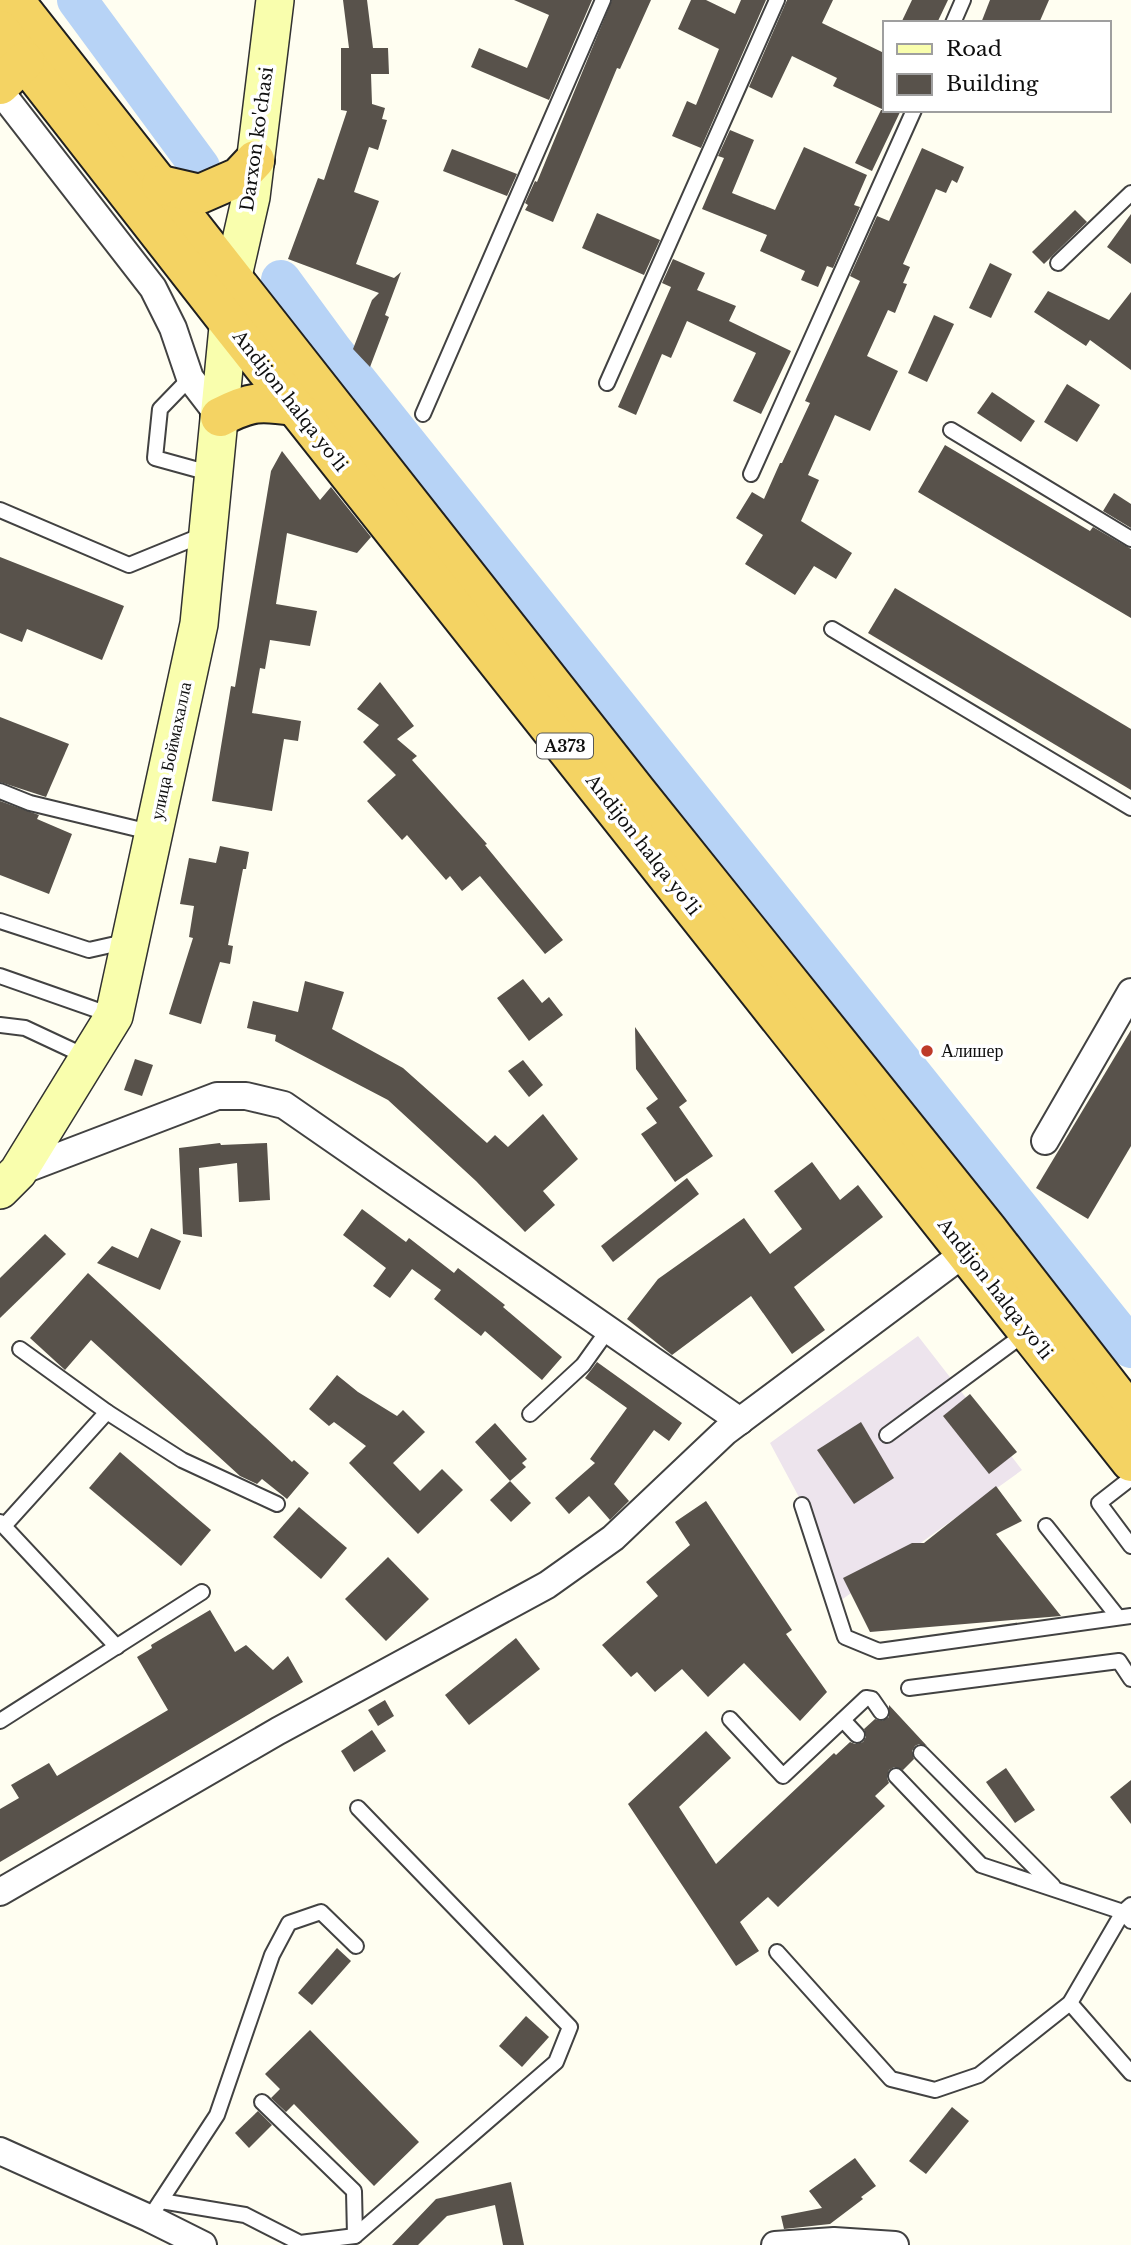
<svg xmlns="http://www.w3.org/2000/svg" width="1131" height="2245" viewBox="0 0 1131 2245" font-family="'Libre Baskerville',serif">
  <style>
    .industrial { fill: #ede4ed }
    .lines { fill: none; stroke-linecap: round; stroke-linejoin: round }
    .river { stroke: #b7d3f6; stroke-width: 40 }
    .building { fill: #58524b }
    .service-casing { stroke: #424242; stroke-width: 18 }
    .minor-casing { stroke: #424242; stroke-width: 30 }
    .secondary-casing { stroke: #313131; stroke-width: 40 }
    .trunk-casing { stroke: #202020; stroke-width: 42 }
    .service { stroke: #fff; stroke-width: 14 }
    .minor { stroke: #fff; stroke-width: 26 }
    .secondary { stroke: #f9fead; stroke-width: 37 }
    .trunk { stroke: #f4d363; stroke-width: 38 }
    .poi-dot { fill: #be3a28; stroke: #fff; stroke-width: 2.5 }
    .labels { text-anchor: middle; stroke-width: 7; stroke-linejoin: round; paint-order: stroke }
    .shield { fill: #fff; stroke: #575757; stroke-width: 2 }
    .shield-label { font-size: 16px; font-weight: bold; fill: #0f0f0f }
    .street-label { font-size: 18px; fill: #0f0f0f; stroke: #fff }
    .poi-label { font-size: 18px; fill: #0f0f0f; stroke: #fff; text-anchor: start }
  </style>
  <rect width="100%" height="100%" fill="#fffef1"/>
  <polygon class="industrial" points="918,1336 1022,1470 840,1601 816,1529 770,1443"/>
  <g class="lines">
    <g class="river">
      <polyline points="77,0 200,167"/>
      <polyline points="281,280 333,351 1131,1348"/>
    </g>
  </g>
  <g class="building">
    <polygon points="343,0 367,0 373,48 388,48 389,74 371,74 372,104 385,108 382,119 387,120 378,150 369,147 354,192 379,201 356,264 394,278 401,272 385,315 389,317 370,367 353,349 372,300 379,293 288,259 318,178 324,180 347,111 341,110 341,48 349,48"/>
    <polygon points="514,0 592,0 549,100 471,67 479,48 527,68 549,15"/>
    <polygon points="612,0 651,0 620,69 617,68 553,222 525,210 528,205 525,203 535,181 537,182"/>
    <polygon points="691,0 706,0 735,14 741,0 766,0 701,148 672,136 687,101 696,105 719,49 678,29"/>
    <polygon points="787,0 833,0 822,23 884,53 884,110 901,110 872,171 855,163 881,110 884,110 833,86 837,78 792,56 772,98 749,87"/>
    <polygon points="912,0 948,0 937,23 901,23"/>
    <polygon points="990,0 1049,0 1039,23 981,23"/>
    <polygon points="730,130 754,140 732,193 775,210 804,147 867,175 854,205 860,207 833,268 827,266 818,287 801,280 805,271 760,251 767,235 702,209 724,158 718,156"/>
    <polygon points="922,148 964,167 957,183 952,180 946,193 936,189 903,264 910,267 903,283 907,284 895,313 888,310 867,356 898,371 870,431 835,415 808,475 819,480 801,521 852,553 836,579 814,566 795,595 745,564 763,535 736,518 752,492 764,499 780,463 782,463 810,403 805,401 860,281 850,276 877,216 889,221"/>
    <polygon points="452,149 517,174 507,196 443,171"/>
    <polygon points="1075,210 1087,222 1044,264 1032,252"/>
    <polygon points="597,213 660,240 644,275 582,248"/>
    <polygon points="1131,214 1131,264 1107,247"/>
    <polygon points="673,259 705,273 697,290 736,306 729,321 791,351 761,414 733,401 756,353 687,321 671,358 662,354 636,415 618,407 671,287 662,283"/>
    <polygon points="990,263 1012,274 991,318 969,308"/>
    <polygon points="1048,291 1109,320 1131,292 1131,370 1090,340 1086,346 1034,312"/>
    <polygon points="934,315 954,324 927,382 908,373"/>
    <polygon points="1067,384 1100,405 1077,442 1044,422"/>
    <polygon points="992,392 1035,421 1021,442 977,413"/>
    <polygon points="945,445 1090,531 1093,527 1131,549 1131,618 918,492"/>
    <polygon points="282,451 320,500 331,487 371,537 357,553 287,533 276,604 317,611 310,646 270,640 265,669 260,668 252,713 301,721 298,741 284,739 272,811 212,801 231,686 235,687 271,471"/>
    <polygon points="1114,493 1131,504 1131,528 1103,511"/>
    <polygon points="0,557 124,606 102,660 27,629 22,642 0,633"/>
    <polygon points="895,588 1131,729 1131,790 868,633"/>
    <polygon points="380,682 414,726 397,739 417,756 412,760 487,844 485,845 563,940 545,954 480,876 462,891 450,876 446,880 407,835 402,840 367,801 396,775 363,742 379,725 357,709"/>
    <polygon points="0,717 69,744 46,797 0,782"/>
    <polygon points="0,801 39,815 37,819 72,834 49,894 0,875"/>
    <polygon points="220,846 249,852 246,869 243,869 228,945 233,946 230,964 220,962 201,1024 169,1014 193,938 189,937 194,906 180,904 189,858 216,863"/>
    <polygon points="523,979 542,1003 549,997 563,1015 529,1041 497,998"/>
    <polygon points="305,981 344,992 332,1029 403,1068 487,1143 495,1135 508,1147 543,1114 578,1159 543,1191 555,1205 525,1232 476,1181 388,1100 275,1041 276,1035 247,1028 253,1001 298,1012"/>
    <polygon points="635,1027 687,1101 679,1107 713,1156 675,1182 641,1134 657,1123 646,1108 658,1099 636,1069"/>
    <polygon points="1131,1030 1131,1146 1088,1219 1036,1188"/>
    <polygon points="135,1059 153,1065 142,1096 124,1090"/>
    <polygon points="523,1060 543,1085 529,1097 508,1071"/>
    <polygon points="220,1143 221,1145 267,1143 270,1200 239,1202 237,1163 199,1168 202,1237 183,1234 179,1148"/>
    <polygon points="812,1162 840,1200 858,1185 883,1217 794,1287 825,1330 792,1354 751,1296 672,1355 627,1319 658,1279 744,1218 770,1254 802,1229 774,1191"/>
    <polygon points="687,1178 699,1194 613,1262 601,1246"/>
    <polygon points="362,1209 406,1242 409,1238 454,1273 458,1268 505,1305 503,1307 562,1357 542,1380 485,1331 481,1336 434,1299 441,1290 412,1269 390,1298 373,1286 386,1268 343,1235"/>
    <polygon points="151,1228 181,1241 160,1290 97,1263 112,1246 138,1258"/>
    <polygon points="45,1234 66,1254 0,1318 0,1278"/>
    <polygon points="88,1273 292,1462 294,1460 309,1473 287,1499 262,1479 257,1484 240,1476 91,1340 65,1370 30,1338"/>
    <polygon points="597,1362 682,1423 669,1441 654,1430 614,1484 629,1501 610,1520 589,1496 569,1514 555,1498 595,1463 590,1459 627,1408 585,1378"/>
    <polygon points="337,1375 358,1392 397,1416 403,1410 425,1432 393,1463 420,1491 442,1469 463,1490 418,1534 349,1463 366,1446 334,1422 329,1426 309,1409"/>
    <polygon points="970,1394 1017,1452 989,1474 943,1416"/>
    <polygon points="861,1422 894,1478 854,1504 817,1450"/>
    <polygon points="495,1423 527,1459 522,1463 526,1467 510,1481 475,1442"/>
    <polygon points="120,1452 211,1530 181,1566 89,1488"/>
    <polygon points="510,1481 531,1503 511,1522 490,1500"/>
    <polygon points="996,1486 1022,1521 996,1534 1061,1616 870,1632 843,1578 912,1543 924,1543"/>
    <polygon points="706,1501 792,1630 786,1634 827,1692 800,1721 744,1663 708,1697 682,1669 655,1692 637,1672 631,1677 602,1645 658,1596 646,1582 690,1545 675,1522"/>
    <polygon points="299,1507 347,1548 321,1579 273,1537"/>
    <polygon points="388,1557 429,1599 386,1641 345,1599"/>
    <polygon points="210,1610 235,1652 246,1645 273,1670 288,1656 303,1682 0,1862 0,1809 19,1798 11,1785 49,1763 57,1776 168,1710 137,1657 152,1648 151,1645"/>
    <polygon points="516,1638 540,1669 469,1725 445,1695"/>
    <polygon points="385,1700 394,1716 378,1726 368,1710"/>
    <polygon points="889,1705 927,1746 919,1744 915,1746 912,1751 914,1759 903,1770 894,1767 889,1770 887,1778 889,1783 875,1796 885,1806 778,1907 768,1897 740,1922 759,1951 736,1966 628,1804 706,1731 731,1758 679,1807 716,1864 834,1753 836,1755 850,1742 855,1744 863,1742 866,1737 864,1729 875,1719 882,1721 889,1717"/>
    <polygon points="372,1730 386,1751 354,1772 341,1751"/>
    <polygon points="1006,1768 1035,1810 1015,1823 986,1782"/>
    <polygon points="1131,1780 1131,1824 1110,1797"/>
    <polygon points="337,1948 351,1961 312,2005 298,1993"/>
    <polygon points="526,2016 549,2037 522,2067 499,2046"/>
    <polygon points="310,2030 419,2142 374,2186 294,2104 286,2112 271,2098 280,2089 265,2074"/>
    <polygon points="952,2107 969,2121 926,2174 909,2161"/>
    <polygon points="258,2111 272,2125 249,2148 235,2133"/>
    <polygon points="855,2158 876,2186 861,2197 863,2199 830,2224 784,2229 781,2216 822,2208 809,2191"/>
    <polygon points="511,2182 524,2245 503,2245 495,2205 447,2216 418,2245 392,2245 436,2199"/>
  </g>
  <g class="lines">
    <g class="service-casing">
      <g id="service">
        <polyline points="953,23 963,0"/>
        <polyline points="1058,263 1131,193"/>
        <polyline points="190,378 160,409 155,458 213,474"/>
        <polyline points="607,383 777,0"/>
        <polyline points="423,414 603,0"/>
        <polyline points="951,430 1131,539"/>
        <polyline points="751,474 914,110"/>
        <polyline points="0,510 129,565 205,534"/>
        <polyline points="832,629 1131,808"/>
        <polyline points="0,791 30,803 154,833"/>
        <polyline points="0,921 89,950 129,941"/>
        <polyline points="0,976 114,1016"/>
        <polyline points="0,1025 25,1028 87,1057"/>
        <polyline points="20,1349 107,1412"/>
        <polyline points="530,1414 583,1365 608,1330"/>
        <polyline points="887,1435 1027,1332"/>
        <polyline points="1131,1478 1099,1503 1131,1546"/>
        <polyline points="802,1505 845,1637 879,1651 1131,1616"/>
        <polyline points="0,1522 117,1647"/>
        <polyline points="4,1526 107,1412 182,1460 277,1504"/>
        <polyline points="1046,1526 1118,1617"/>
        <polyline points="909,1688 1119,1661 1131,1679"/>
        <polyline points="730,1719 783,1776 866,1698 872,1699 881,1712"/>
        <polyline points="843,1720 857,1735"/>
        <polyline points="0,1721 202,1592"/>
        <polyline points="921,1753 1053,1886"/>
        <polyline points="896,1776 981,1865 1123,1912 1131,1921"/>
        <polyline points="777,1952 891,2079 935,2090 979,2075 1070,2003 1123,1912 1131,1905"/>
        <polyline points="1070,2003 1131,2073"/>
        <polyline points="262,2102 354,2191 355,2236"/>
        <polyline points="161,2201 245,2215 300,2243 355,2236 556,2062 570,2027 358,1808"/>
        <polyline points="156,2208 217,2115 272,1955 289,1923 321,1912 356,1946"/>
      </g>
    </g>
    <g class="minor-casing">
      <g id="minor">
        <polyline points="0,91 153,288 173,328 190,378 220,417"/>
        <polyline points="1045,1141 1131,992"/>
        <polyline points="18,1172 217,1096 246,1096 284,1105 740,1421"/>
        <polyline points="0,1892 278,1731 547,1585 613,1538 725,1432 966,1252"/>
        <polyline points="0,2151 149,2218 203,2245"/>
        <polyline points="775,2245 834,2241 895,2245"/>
      </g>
    </g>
    <g class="secondary-casing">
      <polyline id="secondary" points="0,1190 18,1172 114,1016 199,624 233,276 251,197 275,0"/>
    </g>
    <g class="trunk-casing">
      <g id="trunk">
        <polyline points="14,0 637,792 988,1230 1131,1414"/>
        <polyline points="0,30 229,323 1131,1462"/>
        <polyline points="0,85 25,61"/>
        <polyline points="161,185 200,194 239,177 255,160"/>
        <path d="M220,417C251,401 260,401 294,406"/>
      </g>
    </g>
    <use href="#service" class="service"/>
    <use href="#minor" class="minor"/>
    <use href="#secondary" class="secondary"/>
    <use href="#trunk" class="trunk"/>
  </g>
  <circle class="poi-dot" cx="927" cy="1051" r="7"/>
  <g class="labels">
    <rect class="shield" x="537" y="733.5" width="56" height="25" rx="5"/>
    <g class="shield-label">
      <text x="565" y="752">A373</text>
    </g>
    <g class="street-label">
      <text transform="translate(257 139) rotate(-82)" y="6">Darxon ko'chasi</text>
      <text transform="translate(290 401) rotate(52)" y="6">Andijon halqa yo‘li</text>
      <text transform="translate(171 751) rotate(-78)" y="6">улица Боймахалла</text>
      <text transform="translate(643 845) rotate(52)" y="6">Andijon halqa yo‘li</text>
      <text transform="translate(995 1289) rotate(52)" y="6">Andijon halqa yo‘li</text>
    </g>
    <g class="poi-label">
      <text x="941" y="1057">Алишер</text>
    </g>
  </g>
  <rect x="883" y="21" width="228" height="91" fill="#ffffff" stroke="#9f9f9f" stroke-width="2"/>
  <rect x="897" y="44" width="35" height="10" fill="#f9fead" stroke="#9f9f9f" stroke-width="2"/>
  <text x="946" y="56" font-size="21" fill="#0f0f0f">Road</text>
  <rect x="897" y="74" width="35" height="21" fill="#58524b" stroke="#9f9f9f" stroke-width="2"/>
  <text x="946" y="91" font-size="21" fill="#0f0f0f">Building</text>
</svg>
